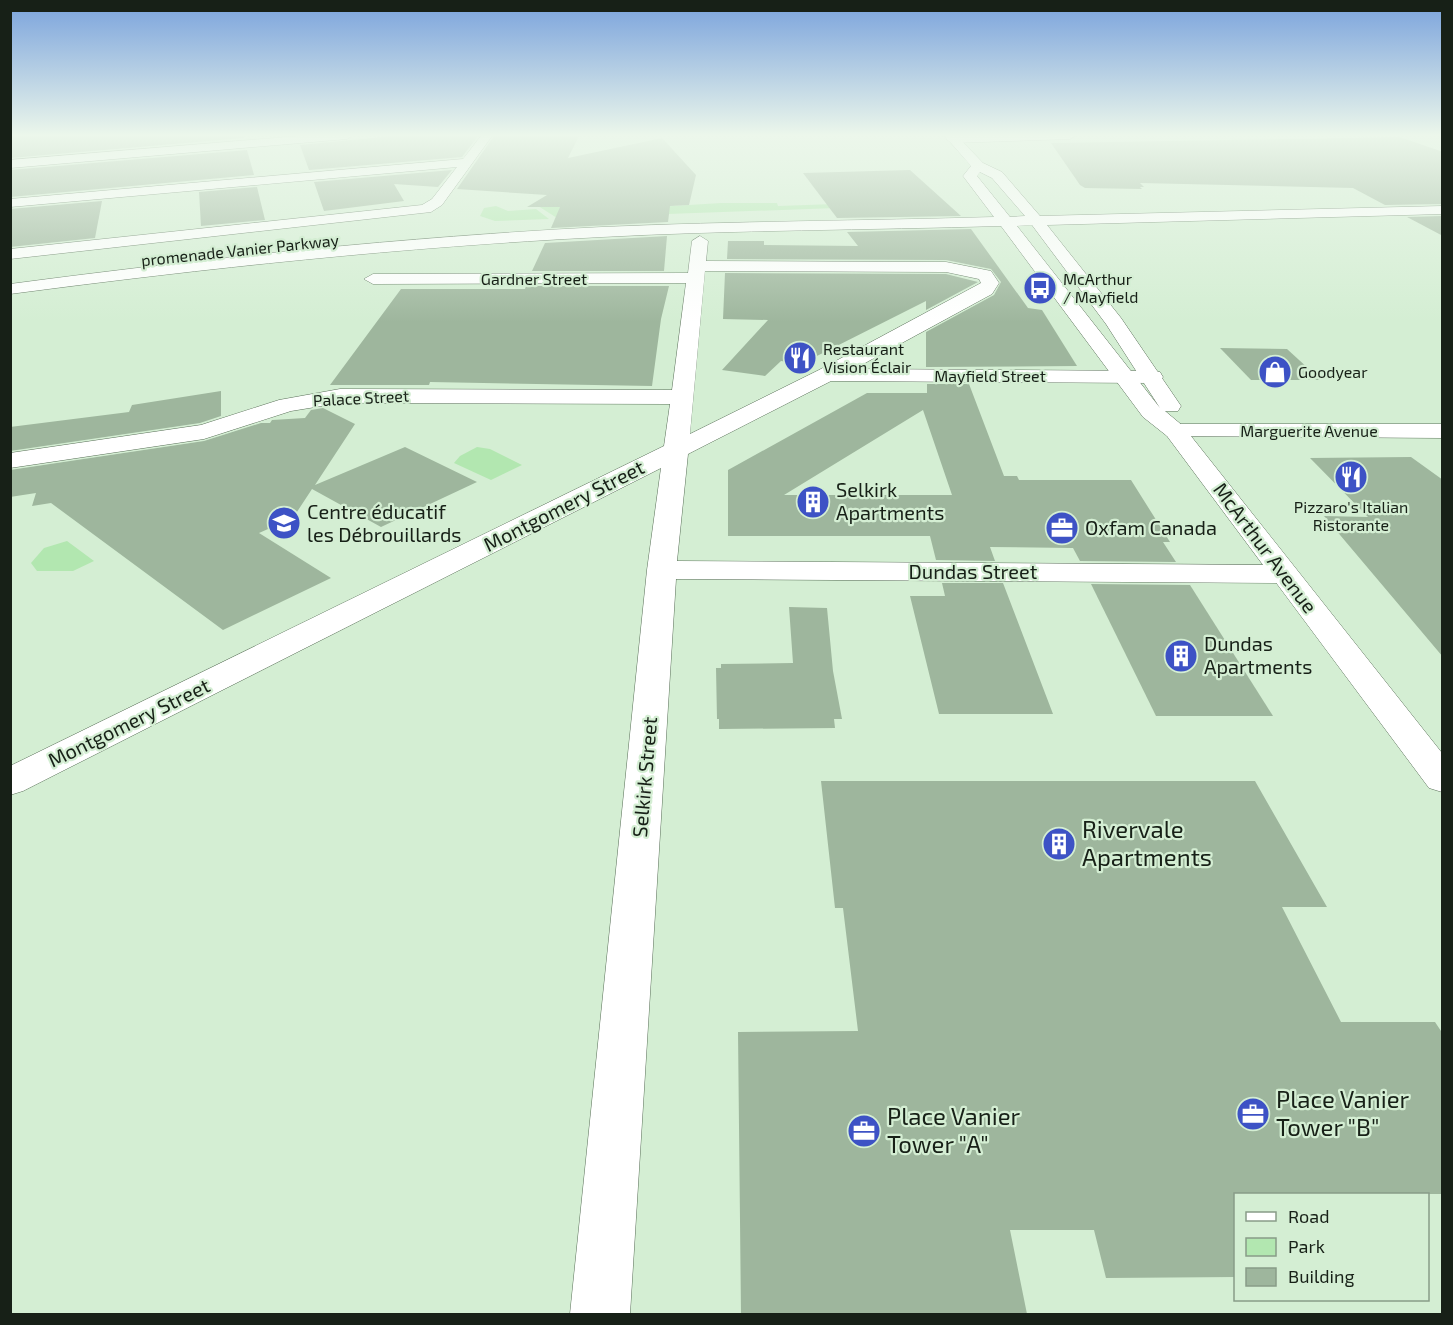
<svg xmlns="http://www.w3.org/2000/svg" width="1453" height="1325" viewBox="0 0 1453 1325" font-family="'Exo 2',sans-serif">
  <style>
    .green { fill: #b2e7b0 }
    .building { fill: #9eb69d; fill-rule: evenodd }
    .lines { fill: none; stroke-linecap: round; stroke-linejoin: round }
    .minor-casing { stroke: #596f58; stroke-width: 1 }
    .major-casing { stroke: #596f58; stroke-width: 1 }
    .minor { fill: #fff; fill-rule: evenodd }
    .major { fill: #fff; fill-rule: evenodd }
    .labels { text-anchor: middle; stroke-width: 4.5; stroke-linejoin: round; paint-order: stroke }
    .far-street-label { font-size: 16px; fill: #172017; stroke: #d4eed3 }
    .far-poi-label { font-size: 16px; fill: #172017; stroke: #d4eed3; text-anchor: start }
    .poi-label { font-size: 20px; fill: #172017; stroke: #d4eed3; text-anchor: start }
    .street-label { font-size: 20px; fill: #172017; stroke: #d4eed3 }
    .near-poi-label { font-size: 24px; fill: #172017; stroke: #d4eed3; text-anchor: start }
  </style>
  <rect width="100%" height="100%" fill="#d4eed3"/>
  <g class="green">
    <polygon points="721,203 777,203 778,206 834,204 836,208 557,218 535,204 657,207"/>
    <polygon points="496,206 508,211 536,209 549,219 495,221 480,216 484,208"/>
    <polygon points="477,447 490,449 522,465 491,480 454,463 460,456"/>
    <polygon points="67,541 94,561 73,571 37,571 31,563 44,548"/>
  </g>
  <g class="building">
    <polygon points="10,136 244,136 244,138 10,158"/>
    <polygon points="392,136 478,136 462,157 309,170 300,145"/>
    <polygon points="494,136 579,136 568,158 662,138 696,175 689,205 670,206 668,222 551,228 560,207 527,207 547,195 457,189"/>
    <polygon points="1400,137 1443,152 1443,204 1385,205 1353,188 1140,183 1144,187 1140,187 1142,189 1085,188 1080,185 1051,143"/>
    <polygon points="247,150 254,175 10,197 10,170"/>
    <polygon points="452,170 438,187 394,184 404,201 324,211 314,182"/>
    <polygon points="910,170 961,216 837,218 803,173"/>
    <polygon points="257,187 265,220 201,226 199,192"/>
    <polygon points="102,201 95,238 10,247 10,209"/>
    <polygon points="1443,216 1443,236 1407,217 1442,216"/>
    <polygon points="971,229 1028,308 1042,310 1077,366 926,367 926,332 994,295 1001,282 991,269 946,260 727,259 728,241 764,241 764,245 858,246 847,232"/>
    <polygon points="667,236 664,271 532,271 545,243"/>
    <polygon points="725,273 946,274 978,282 926,310 926,301 801,364 781,361 765,376 722,370 768,320 723,319"/>
    <polygon points="526,286 669,286 661,319 652,386 430,382 429,385 330,385 401,289 525,289"/>
    <polygon points="1220,348 1287,349 1321,380 1251,380"/>
    <path d="M927,384H969L1004,476H1017L1019,480H1131L1170,542H1163L1176,562L1080,561L1073,548L990,547L995,561L936,560L930,536H728V470L867,393H927ZM923,410L952,495H784Z"/>
    <polygon points="221,391 221,416 200,423 10,451 10,427 129,412 132,405"/>
    <polygon points="323,408 355,424 315,485 405,447 477,482 381,527 312,489 293,518 259,533 331,578 223,630 51,503 32,506 36,493 10,497 10,470 204,441 261,423 270,423 272,420 305,418 311,410"/>
    <polygon points="1411,457 1443,480 1443,657 1324,516 1368,517 1310,458"/>
    <polygon points="942,583 1003,583 1053,714 939,714 910,596 945,596"/>
    <polygon points="1091,584 1190,585 1273,716 1156,716"/>
    <polygon points="789,607 827,608 833,671 842,719 834,719 835,728 719,729 719,719 717,719 716,668 721,668 721,664 793,663"/>
    <polygon points="821,781 1255,781 1327,907 1282,907 1341,1022 1435,1022 1443,1034 1443,1194 1236,1194 1236,1277 1106,1278 1094,1230 1010,1230 1027,1314 741,1314 738,1032 858,1031 843,908 835,908"/>
  </g>
  <g class="lines">
    <g class="minor-casing">
      <g id="minor">
        <polygon points="299,136 352,136 347,139 10,168 10,160"/>
        <polygon points="481,136 492,136 442,205 431,212 10,259 10,249 422,205 432,199 457,167 10,207 10,199 463,159"/>
        <polygon points="1075,136 1070,139 952,143 946,139 948,136"/>
        <path d="M700,236L708,241L706,261L946,262L991,271L999,283L992,294L854,369L1152,371L1160,372L1163,377L1160,382L1152,383L831,381L688,454L677,561L1284,565L1294,568L1299,574L1294,580L1284,583L676,579L630,1314H570L647,570L661,468L23,791L10,795V766L664,446L670,404L340,403L291,411L204,439L10,468V453L201,425L279,400L340,389L672,390L686,283L373,284L364,279L373,274L688,273L692,241ZM705,271L946,272L979,279L981,283L819,370L690,434Z"/>
        <polygon points="1175,424 1442,424 1442,438 1167,436 1163,431 1167,426"/>
      </g>
    </g>
    <g class="major-casing">
      <path id="major" d="M945,136H957L983,163L1002,172L1040,216L1442,206V214L1047,225L1121,318L1181,406L1178,411H1165L1183,426L1442,753V792L1429,788L1167,436L1143,417L1001,226C868,230 735,230 602,237C404,247 207,268 10,294V284C207,258 404,237 602,227C733,221 864,221 994,217L963,176L971,166ZM980,172L992,178L1025,216L1010,217L977,176ZM1032,225L1106,324L1160,408L1017,226Z"/>
    </g>
    <use href="#minor" class="minor"/>
    <use href="#major" class="major"/>
  </g>
  <linearGradient id="sky" x2="0" y2="1"><stop stop-color="#79a2dc"/><stop offset="0.42" stop-color="#ecf7eb"/><stop offset="1" stop-color="#ecf7eb" stop-opacity="0"/></linearGradient>
  <rect width="1453" height="322" fill="url(#sky)"/>
  <defs>
    <g id="bus-disc" transform="scale(1.725)"><circle r="9.5" fill="#3d52c5" stroke="#d4eed3"/><path d="M-5-6H5V4H4V6H2V4H-2V6H-4V4H-5ZM-3.5-4V0h7V-4ZM-3.5 1.2v1.5H-2V1.2ZM2 1.2v1.5H3.5V1.2Z" fill="#fff"/></g>
    <g id="restaurant-disc" transform="scale(1.725)"><circle r="9.5" fill="#3d52c5" stroke="#d4eed3"/><path d="M-5-6h1v4h1v-4h1v4h1v-4h1v5L-1.5 .5V6h-2V.5L-5-1ZM5-6V6H3V1.5H1.5Q1.5-4 5-6Z" fill="#fff"/></g>
    <g id="shop-disc" transform="scale(1.725)"><circle r="9.5" fill="#3d52c5" stroke="#d4eed3"/><path d="M-5-2.5h2.3a2.7 3.5 0 0 1 5.4 0H5L5.5 6h-11ZM-1.5-2.5h3a1.5 2.3 0 0 0-3 0Z" fill="#fff"/></g>
    <g id="building-disc" transform="scale(1.725)"><circle r="9.5" fill="#3d52c5" stroke="#d4eed3"/><path d="M-4-6H4V6H1V3H-1V6H-4ZM-2.5-4.3h1.7v1.8h-1.7ZM.8-4.3h1.7v1.8H.8ZM-2.5-1h1.7V.8h-1.7ZM.8-1h1.7V.8H.8Z" fill="#fff"/></g>
    <g id="school-disc" transform="scale(1.725)"><circle r="9.5" fill="#3d52c5" stroke="#d4eed3"/><path d="M0-5L7-2L0 1L-7-2ZM-4 1L0 2.5L4 1V4Q0 6-4 4Z" fill="#fff"/></g>
    <g id="office-disc" transform="scale(1.725)"><circle r="9.5" fill="#3d52c5" stroke="#d4eed3"/><path d="M-6-3h4V-5.5h4V-3h4V5H-6ZM-1-4.5V-3h2v-1.5ZM-6 0V1H6V0Z" fill="#fff"/></g>
  </defs>
  <g fill-rule="evenodd">
    <use href="#bus-disc" x="1040" y="288"/>
    <use href="#restaurant-disc" x="800" y="358"/>
    <use href="#shop-disc" x="1275" y="372"/>
    <use href="#restaurant-disc" x="1351" y="477"/>
    <use href="#building-disc" x="813" y="502"/>
    <use href="#school-disc" x="284" y="523"/>
    <use href="#office-disc" x="1062" y="528"/>
    <use href="#building-disc" x="1181" y="656"/>
    <use href="#building-disc" x="1059" y="844"/>
    <use href="#office-disc" x="1253" y="1114"/>
    <use href="#office-disc" x="864" y="1131"/>
  </g>
  <g class="labels">
    <g class="far-street-label">
      <text transform="translate(240 250) rotate(-6)" y="6">promenade Vanier Parkway</text>
      <text x="534" y="285">Gardner Street</text>
      <text x="990" y="382">Mayfield Street</text>
      <text transform="translate(361 398) rotate(-3)" y="6">Palace Street</text>
      <text x="1309" y="437">Marguerite Avenue</text>
    </g>
    <g class="far-poi-label">
      <text x="1063" y="285">McArthur<tspan x="1063" dy="18">/ Mayfield</tspan></text>
      <text x="823" y="355">Restaurant<tspan x="823" dy="18">Vision Éclair</tspan></text>
      <text x="1298" y="378">Goodyear</text>
      <text x="1351" y="513" text-anchor="middle">Pizzaro's Italian<tspan x="1351" dy="18">Ristorante</tspan></text>
    </g>
    <g class="poi-label">
      <text x="836" y="497">Selkirk<tspan x="836" dy="23">Apartments</tspan></text>
      <text x="307" y="519">Centre éducatif<tspan x="307" dy="23">les Débrouillards</tspan></text>
      <text x="1085" y="535">Oxfam Canada</text>
      <text x="1204" y="651">Dundas<tspan x="1204" dy="23">Apartments</tspan></text>
    </g>
    <g class="street-label">
      <text transform="translate(564 506) rotate(-27)" y="7">Montgomery Street</text>
      <text transform="translate(1265 548) rotate(53)" y="7">McArthur Avenue</text>
      <text x="973" y="579">Dundas Street</text>
      <text transform="translate(129 723) rotate(-26)" y="7">Montgomery Street</text>
      <text transform="translate(645 777) rotate(-85)" y="7">Selkirk Street</text>
    </g>
    <g class="near-poi-label">
      <text x="1082" y="838">Rivervale<tspan x="1082" dy="28">Apartments</tspan></text>
      <text x="1276" y="1108">Place Vanier<tspan x="1276" dy="28">Tower "B"</tspan></text>
      <text x="887" y="1125">Place Vanier<tspan x="887" dy="28">Tower "A"</tspan></text>
    </g>
  </g>
  <rect width="1453" height="1325" fill="none" stroke="#172017" stroke-width="24"/>
  <rect x="1234" y="1193" width="195" height="108" fill="#d4eed3" stroke="#889c88" stroke-width="1.5"/>
  <rect x="1246" y="1212" width="30" height="9" fill="#ffffff" stroke="#889c88" stroke-width="1.5"/>
  <text x="1288" y="1223" font-size="18" fill="#172017">Road</text>
  <rect x="1246" y="1238" width="30" height="18" fill="#b2e7b0" stroke="#889c88" stroke-width="1.5"/>
  <text x="1288" y="1253" font-size="18" fill="#172017">Park</text>
  <rect x="1246" y="1268" width="30" height="18" fill="#9eb69d" stroke="#889c88" stroke-width="1.5"/>
  <text x="1288" y="1283" font-size="18" fill="#172017">Building</text>
</svg>
